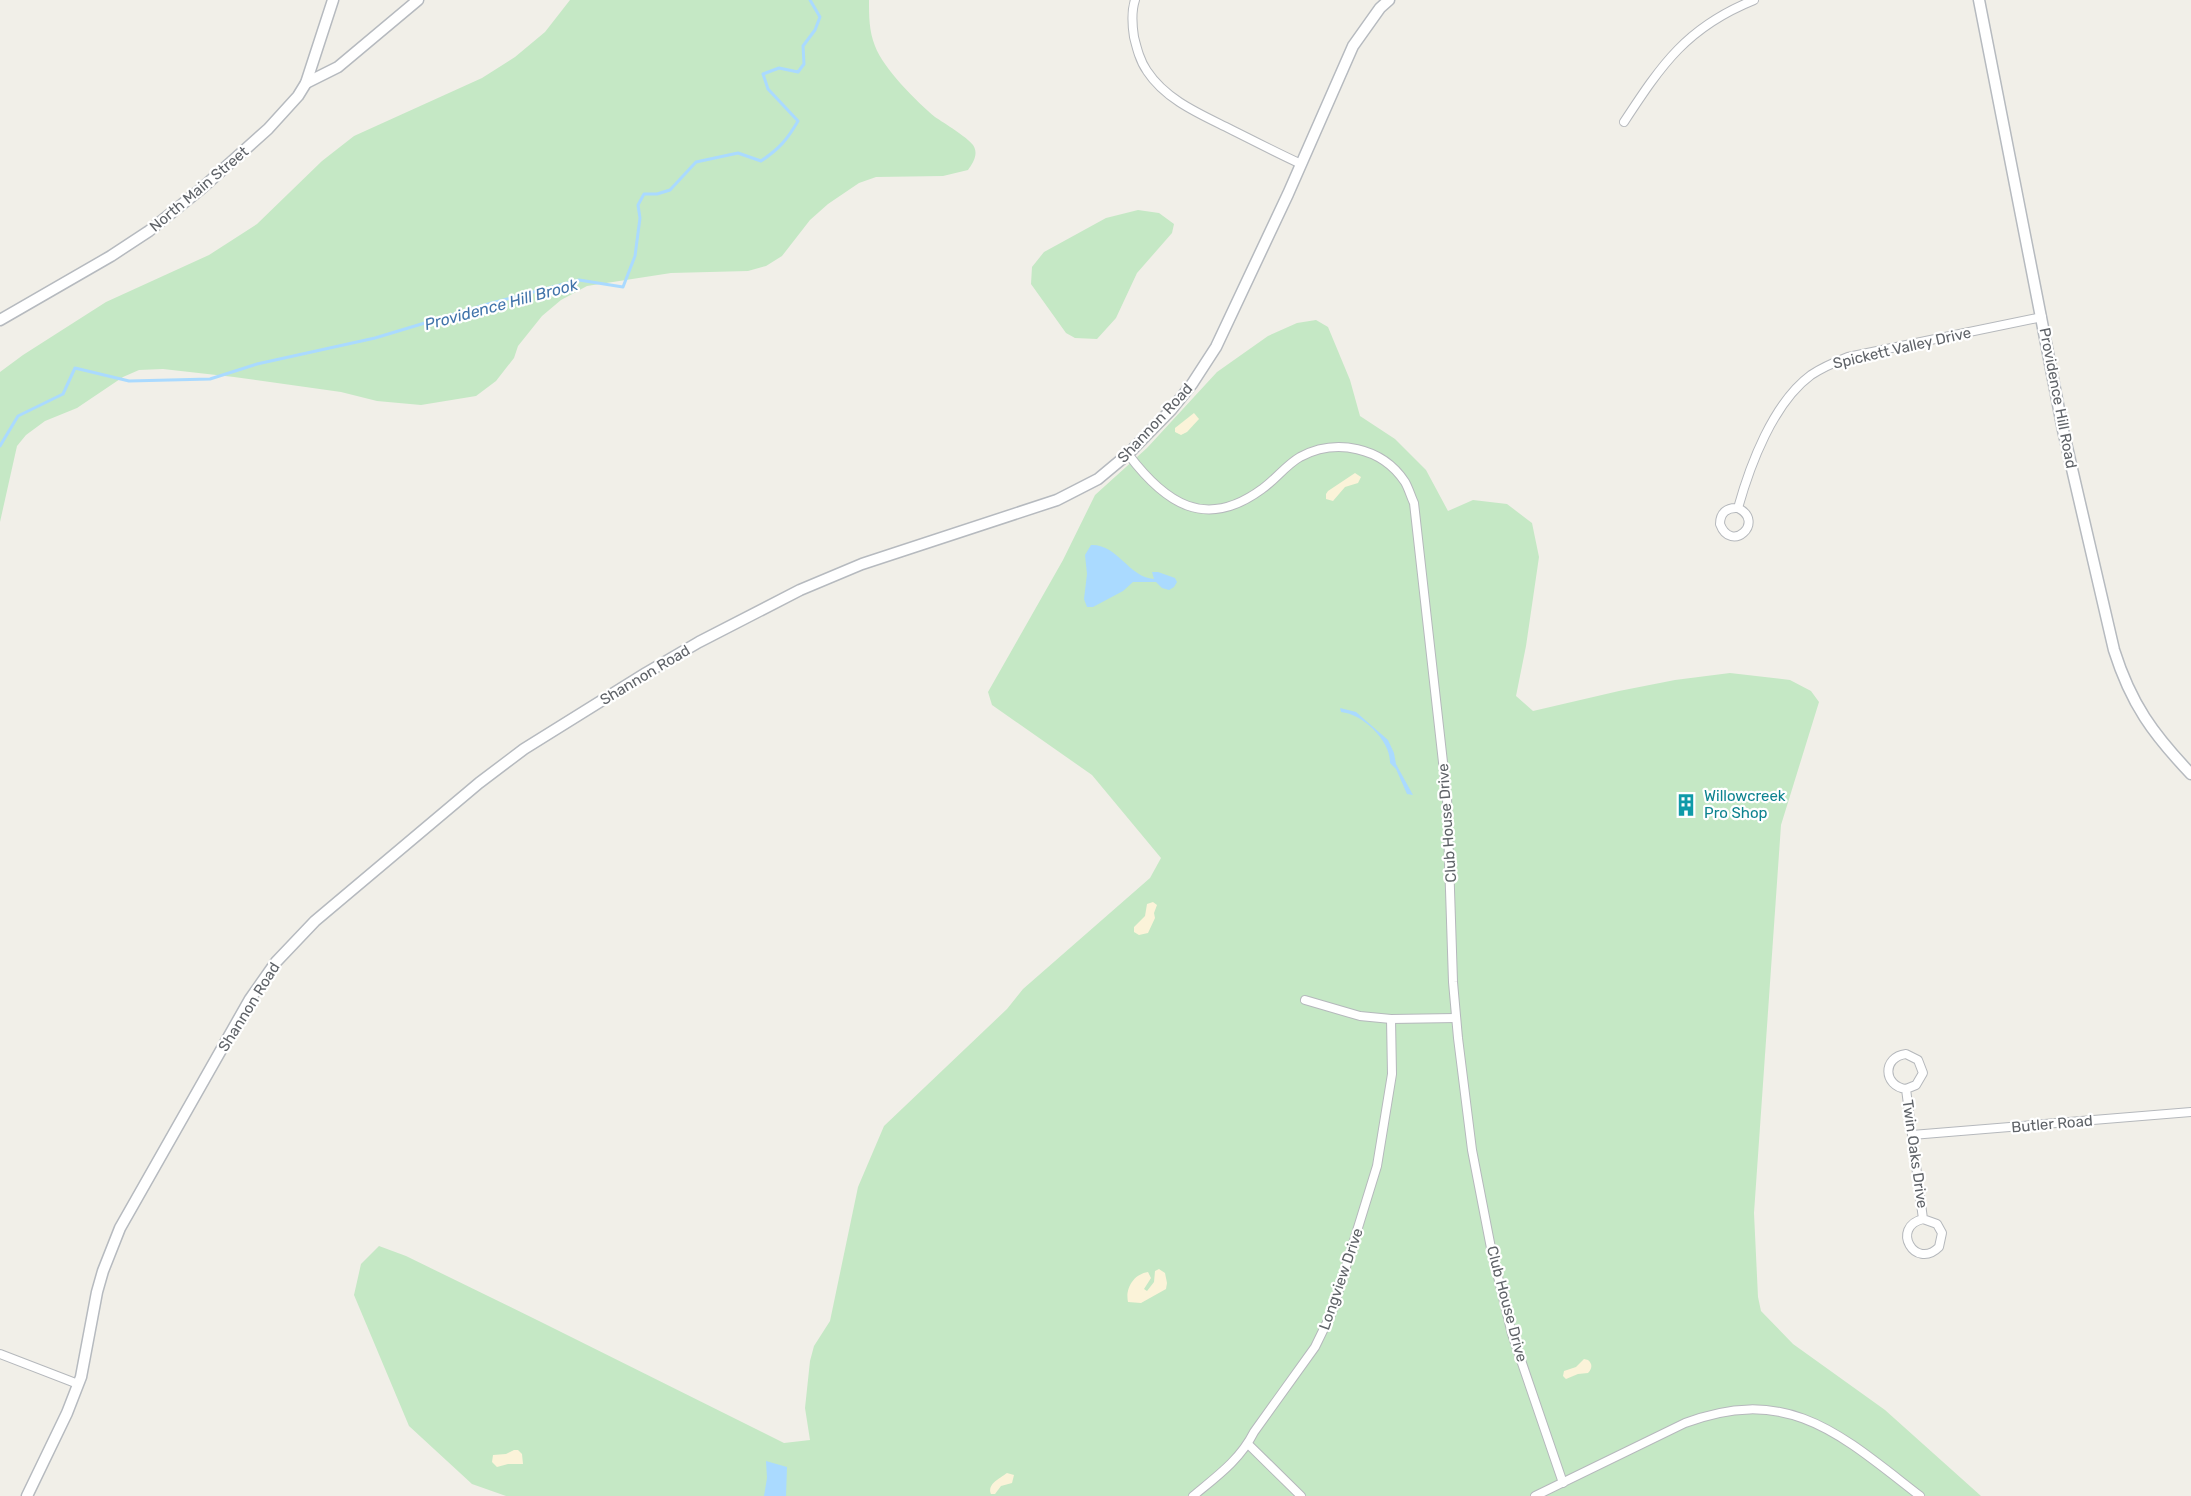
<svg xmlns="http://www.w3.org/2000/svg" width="2191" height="1496" viewBox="0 0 2191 1496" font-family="Rubik,sans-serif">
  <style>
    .green { fill: #c5e8c5 }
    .sand { fill: #fbf3d9 }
    .water { fill: #aadaff }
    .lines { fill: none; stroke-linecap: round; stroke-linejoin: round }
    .stream { stroke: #aadaff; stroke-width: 3 }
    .street-casing { stroke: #b5b8bc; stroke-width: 10 }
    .secondary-casing { stroke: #b6babf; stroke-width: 13 }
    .street { stroke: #fff; stroke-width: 8 }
    .secondary { stroke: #fff; stroke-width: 10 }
    .labels { text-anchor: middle; stroke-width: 4.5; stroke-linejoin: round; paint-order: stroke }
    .street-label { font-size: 15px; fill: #5f6368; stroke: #fff }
    .culture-label { font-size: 15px; fill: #0d838f; stroke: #fff; text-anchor: start }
    .water-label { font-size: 16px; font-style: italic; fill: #4174aa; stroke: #fff }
  </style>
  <rect width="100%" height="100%" fill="#f1efe8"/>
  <g class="green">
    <path d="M570,0H869C869,16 869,31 875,46C883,68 917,102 935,117C944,123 967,137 973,145C979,154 973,163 968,170L943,176L876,177L859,183L828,204L810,220L782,256L766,266L748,271L671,273L587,286L561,300L542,316L518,346L514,358L496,381L476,396L421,405L377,401L341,392L234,377L163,369L139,370L123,377L77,408L45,421L26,435L17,446L0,522V372L23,355L106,302L209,255L257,224L322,161L354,136L482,78L515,57L545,32Z"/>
    <polygon points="1138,210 1159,213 1174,224 1172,233 1137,273 1116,318 1097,339 1075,338 1066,333 1031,284 1032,267 1044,252 1106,218"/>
    <polygon points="1316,320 1328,327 1350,380 1360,416 1395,439 1426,470 1448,511 1473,500 1507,504 1532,523 1539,557 1526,646 1516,696 1533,711 1619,691 1675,680 1730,673 1790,680 1811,691 1819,702 1781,825 1754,1213 1758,1297 1761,1311 1793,1344 1885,1410 1981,1496 506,1496 472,1484 409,1426 354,1295 361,1264 379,1246 406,1256 539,1321 784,1443 810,1440 805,1408 810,1361 814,1346 830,1321 858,1187 884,1126 1007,1009 1023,989 1150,878 1161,858 1092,775 992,705 988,692 1063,560 1095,495 1147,448 1217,372 1268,336 1297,323"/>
  </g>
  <g class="sand">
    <polygon points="1194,413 1199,419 1187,432 1181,435 1175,432 1175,428"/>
    <polygon points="1355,473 1361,477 1358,483 1345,487 1333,501 1326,499 1326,494 1328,491"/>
    <polygon points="1153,902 1157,905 1154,913 1155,918 1148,933 1139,935 1134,932 1134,927 1145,916 1147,904"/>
    <path d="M1159,1269L1165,1273L1167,1283L1166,1289L1141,1303L1128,1302C1125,1288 1134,1274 1148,1272L1151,1278L1144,1289L1147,1291L1154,1282L1155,1271Z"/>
    <path d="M1584,1359L1588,1360C1593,1364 1592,1369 1588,1373L1578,1374L1566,1379L1563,1376L1564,1371L1576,1367Z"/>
    <polygon points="514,1450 518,1450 522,1454 523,1464 508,1464 497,1467 492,1462 493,1455 506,1454"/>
    <path d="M1007,1473L1014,1475L1012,1483L1001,1486L995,1494H991C987,1484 999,1479 1007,1473Z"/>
  </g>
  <g class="water">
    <path d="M1091,545C1118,544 1128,577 1154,579L1152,572H1158L1175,578L1177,582L1174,587L1169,590L1162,588L1156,582H1133L1123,591L1093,607H1087L1084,599L1087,574L1085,555Z"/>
    <path d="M1340,708L1356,712L1388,740L1394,753L1396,764L1413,795L1407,794L1396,769L1390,763C1391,741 1363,714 1341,712Z"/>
    <polygon points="766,1461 787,1467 786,1496 764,1496 767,1478"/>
  </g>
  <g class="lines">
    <path class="stream" d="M0,446L18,416L63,394L75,368L129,381L210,379L257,364L375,338L488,304L579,280L623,287L635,256L640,218L638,205L644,194H657L670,190L696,162L738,153L761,161C779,149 787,140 798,121L768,89L763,74L779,68L798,72L804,64L803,46L815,30L820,17L810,0"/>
    <g class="street-casing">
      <g id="street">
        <path d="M1135,0C1131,12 1132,24 1134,37C1137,49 1140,61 1147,71C1166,100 1200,114 1230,129C1254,141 1277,153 1301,164"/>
        <path d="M1624,122C1662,64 1687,27 1754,0"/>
        <path d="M1128,454C1165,503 1205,531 1262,489C1275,480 1286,465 1300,457C1336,438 1382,447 1405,482C1409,489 1411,497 1414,503L1447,798L1453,982L1458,1038L1472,1150L1491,1248L1512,1334L1563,1483"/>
        <path d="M1738,508C1766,522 1731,554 1720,524C1720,513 1727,507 1738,508C1750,465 1773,403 1811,375C1823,367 1835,362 1848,357L2042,317"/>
        <polyline points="1305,1000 1360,1016 1391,1019 1456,1018"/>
        <path d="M1906,1089C1883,1086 1882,1057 1906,1054L1918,1060L1923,1073L1916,1085L1906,1089L1923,1219C1890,1227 1915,1271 1939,1247L1942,1233L1937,1224L1923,1219"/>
        <polyline points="1912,1135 2191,1112"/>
        <polyline points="0,1354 78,1384"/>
        <polyline points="1248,1444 1301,1496"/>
        <path d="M1193,1496C1216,1477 1240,1460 1254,1432L1315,1347L1332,1312L1377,1166L1392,1074L1391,1019"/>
        <path d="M1535,1496L1685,1423C1789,1384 1841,1435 1920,1496"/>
      </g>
    </g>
    <g class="secondary-casing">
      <g id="secondary">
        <path d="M1979,0L2063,430L2114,650C2131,704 2153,734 2191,774"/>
        <polyline points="306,83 338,67 418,0"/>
        <polyline points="0,320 111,256 149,231 201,189 268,129 298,96 306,83 333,0"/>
        <polyline points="27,1496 67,1413 81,1377 97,1292 103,1271 120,1228 250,999 276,962 315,921 479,783 524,749 646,673 699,642 800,590 862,564 1057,500 1098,479 1128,454 1171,410 1192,384 1216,347 1288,194 1353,46 1380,8 1389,0"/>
      </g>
    </g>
    <use href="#street" class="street"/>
    <use href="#secondary" class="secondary"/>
  </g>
  <defs>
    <g id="building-bare" transform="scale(1.8)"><path d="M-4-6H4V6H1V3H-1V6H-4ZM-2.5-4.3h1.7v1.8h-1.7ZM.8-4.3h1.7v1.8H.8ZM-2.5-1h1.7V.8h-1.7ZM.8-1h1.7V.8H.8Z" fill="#0f9aa8" stroke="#fff" stroke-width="2.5" paint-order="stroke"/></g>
  </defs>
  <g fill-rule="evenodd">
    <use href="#building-bare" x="1686" y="805"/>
  </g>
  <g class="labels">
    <g class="street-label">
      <text transform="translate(199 189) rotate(-40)" y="5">North Main Street</text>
      <text transform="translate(1902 348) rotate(-13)" y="5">Spickett Valley Drive</text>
      <text transform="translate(2058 398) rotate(79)" y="5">Providence Hill Road</text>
      <text transform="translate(1155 423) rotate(-47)" y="5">Shannon Road</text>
      <text transform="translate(645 675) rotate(-31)" y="5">Shannon Road</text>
      <text transform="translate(1447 823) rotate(-94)" y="5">Club House Drive</text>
      <text transform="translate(249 1007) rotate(-58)" y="5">Shannon Road</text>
      <text transform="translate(2052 1124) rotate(-5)" y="5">Butler Road</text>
      <text transform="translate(1915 1154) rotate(82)" y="5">Twin Oaks Drive</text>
      <text transform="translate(1341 1279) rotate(-71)" y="5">Longview Drive</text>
      <text transform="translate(1507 1304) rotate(75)" y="5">Club House Drive</text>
    </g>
    <g class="culture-label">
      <text x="1704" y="801">Willowcreek<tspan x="1704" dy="17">Pro Shop</tspan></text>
    </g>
    <g class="water-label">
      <text transform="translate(501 304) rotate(-15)" y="6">Providence Hill Brook</text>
    </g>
  </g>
</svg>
